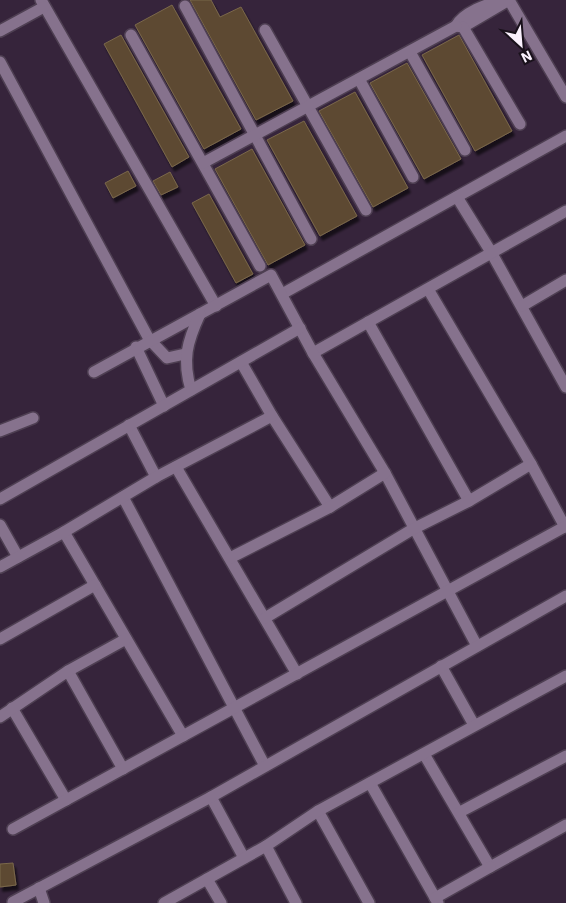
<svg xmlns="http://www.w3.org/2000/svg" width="566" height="903" viewBox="0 0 566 903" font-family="'IBM Plex Sans',sans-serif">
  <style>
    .building { fill: #5d4a30; stroke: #7a674b; filter: url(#shadow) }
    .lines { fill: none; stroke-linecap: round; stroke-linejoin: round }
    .street-casing { stroke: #4e3f52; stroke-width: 14 }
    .street { stroke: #86728d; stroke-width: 11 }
  </style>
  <defs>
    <filter id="shadow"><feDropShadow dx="2.5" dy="4.5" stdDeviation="1" flood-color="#0009"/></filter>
  </defs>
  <rect width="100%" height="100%" fill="#36243b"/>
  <g class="building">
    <polygon points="190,0 211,0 220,17 241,7 293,101 256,120"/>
    <polygon points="172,5 241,129 204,149 135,25"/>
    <polygon points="121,35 189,157 172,167 104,44"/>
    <polygon points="459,35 512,131 475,151 422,55"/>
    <polygon points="407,63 461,159 424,179 370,83"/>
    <polygon points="355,92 408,188 373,207 319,111"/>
    <polygon points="304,121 357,216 320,236 267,140"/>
    <polygon points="252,149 305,245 268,265 215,169"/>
    <polygon points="128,171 136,186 113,198 105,183"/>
    <polygon points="170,172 178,187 161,195 153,181"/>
    <polygon points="209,194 253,274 236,283 192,203"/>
    <polygon points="13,863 16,885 0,887 0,864"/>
  </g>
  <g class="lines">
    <g class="street-casing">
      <g id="street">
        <polyline points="41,0 216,306"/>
        <polyline points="509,0 566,97"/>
        <path d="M502,3C489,1 462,14 456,26L463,27L509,0"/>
        <polyline points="185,6 311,239"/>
        <polyline points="463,27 520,124"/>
        <polyline points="265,30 366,210"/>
        <polyline points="0,31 44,7"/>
        <polyline points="131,35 260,266"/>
        <polyline points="410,52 465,150"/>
        <polyline points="0,62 149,339 167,358 185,354"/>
        <polyline points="359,79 413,177"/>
        <polyline points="203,163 456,26"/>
        <polyline points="457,197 491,252 566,387"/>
        <polyline points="428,289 531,464 565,527"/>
        <polyline points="282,294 566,136"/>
        <polyline points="522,306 566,280"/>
        <polyline points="368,322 469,501"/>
        <polyline points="136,347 164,406"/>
        <polyline points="313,353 566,211"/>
        <polyline points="241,362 272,416 330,507"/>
        <polyline points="94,372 271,275 313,353 385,473 477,646"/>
        <path d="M191,390C182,360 187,342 200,314"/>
        <polyline points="129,425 156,477"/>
        <polyline points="0,431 33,418"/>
        <polyline points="176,467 297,674"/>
        <polyline points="123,497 265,766"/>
        <polyline points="0,499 300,328"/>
        <polyline points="0,525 18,557"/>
        <polyline points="64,532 183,736"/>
        <polyline points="230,558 330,507 385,473"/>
        <polyline points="0,567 64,532 156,477 272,416"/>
        <polyline points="265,618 413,529 469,501 531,464"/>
        <polyline points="0,639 95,585"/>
        <polyline points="441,666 474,725"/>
        <polyline points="68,671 123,769"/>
        <polyline points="12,708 66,800"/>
        <polyline points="0,717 68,671 126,639"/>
        <polyline points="424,754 490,867 566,825"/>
        <polyline points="370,783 438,903"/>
        <polyline points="211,797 244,858"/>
        <polyline points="318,811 369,903"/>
        <polyline points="460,812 566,756"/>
        <polyline points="13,829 566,526"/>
        <polyline points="266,846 296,903"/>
        <polyline points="207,879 221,903"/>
        <polyline points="39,888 44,903"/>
        <polyline points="435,898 490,867"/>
        <polyline points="13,902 211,797 566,596"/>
        <polyline points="164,903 266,846 318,811 566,676"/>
      </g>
    </g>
    <use href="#street" class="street"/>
  </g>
  <g transform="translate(521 45) rotate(154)" stroke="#19111b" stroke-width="4" paint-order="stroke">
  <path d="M0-4L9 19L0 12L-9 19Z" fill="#faf1fd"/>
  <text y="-8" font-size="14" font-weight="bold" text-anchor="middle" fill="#faf1fd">N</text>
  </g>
</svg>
